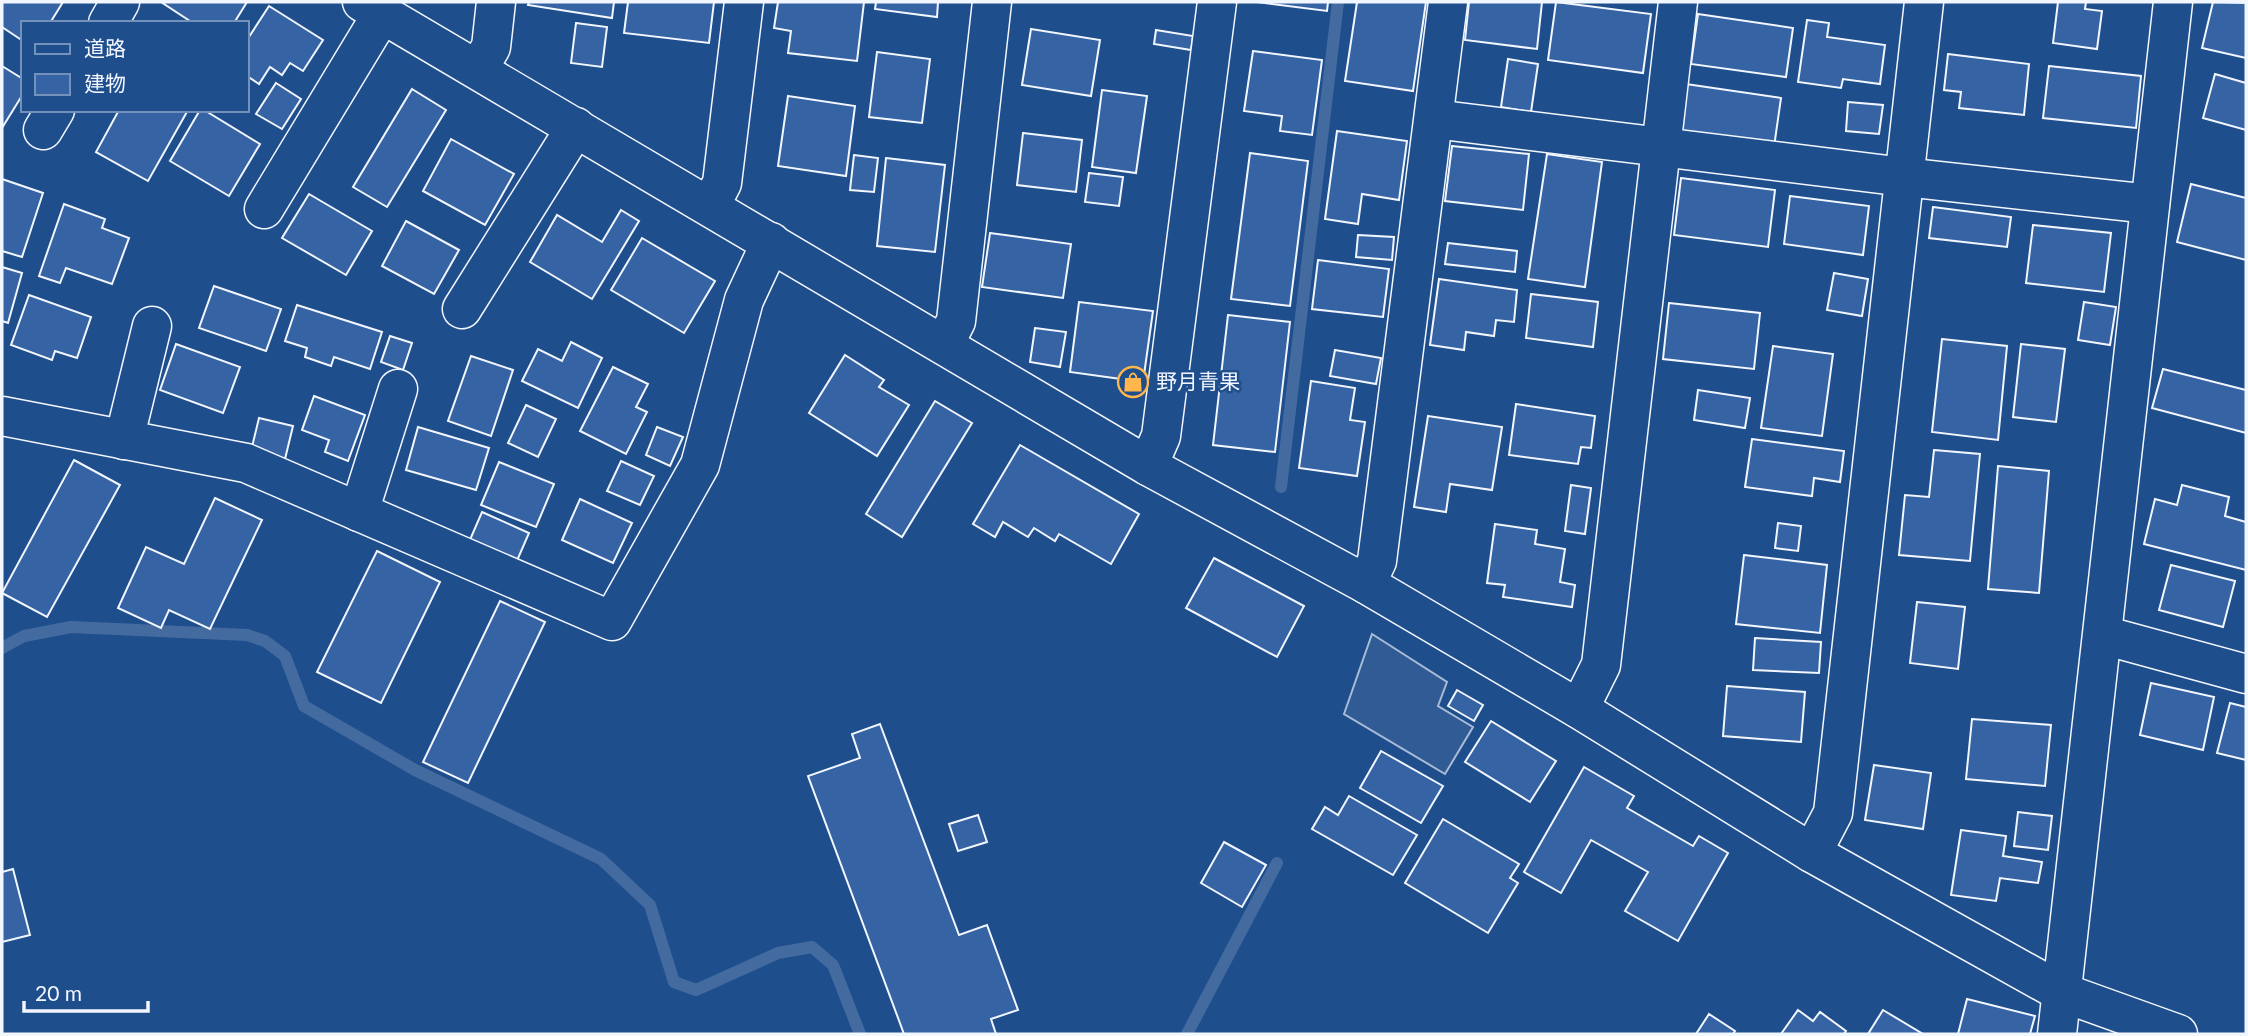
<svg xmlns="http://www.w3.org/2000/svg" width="2248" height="1036" viewBox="0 0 2248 1036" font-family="Lato,'Noto Sans JP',sans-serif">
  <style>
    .built { fill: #305b95; stroke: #a8bbd7; stroke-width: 2 }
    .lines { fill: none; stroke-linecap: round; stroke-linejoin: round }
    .stream { stroke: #446ba0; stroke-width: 12 }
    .building { fill: #3563a3; stroke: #f2f6ff; stroke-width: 2 }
    .minor-casing { stroke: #f2f6ff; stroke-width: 41 }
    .minor { stroke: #1f4e8c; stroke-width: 38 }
    .labels { text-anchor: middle; stroke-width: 5; stroke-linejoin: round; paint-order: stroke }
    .poi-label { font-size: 21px; fill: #f2f6ff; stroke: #1f4e8c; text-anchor: start }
  </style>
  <rect width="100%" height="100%" fill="#1f4e8c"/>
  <polygon class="built" points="1372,634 1447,682 1438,706 1473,727 1445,774 1344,714"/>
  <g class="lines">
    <g class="stream">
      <polyline points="1281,487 1338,2"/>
      <polyline points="2,648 24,636 71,627 247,635 265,641 285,656 304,706 415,770 601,859 650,905 674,982 696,990 778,953 812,947 833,965 860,1034"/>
      <polyline points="1187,1034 1277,863"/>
    </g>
  </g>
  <g class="building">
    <polygon points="2,2 63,2 50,23 23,23 23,41 2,27"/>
    <polygon points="161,2 247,2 234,23 193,23"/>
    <polygon points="529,2 614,2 612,18 528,5"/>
    <polygon points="628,2 714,2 709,43 624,33"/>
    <polygon points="778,2 864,2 857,61 788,53 791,31 774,28"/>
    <polygon points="876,2 938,2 937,17 875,9"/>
    <polygon points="1257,2 1328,2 1327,11"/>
    <polygon points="1357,2 1426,2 1413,91 1345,81"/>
    <polygon points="1469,2 1542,2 1537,49 1465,40"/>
    <polygon points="1556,2 1651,14 1643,73 1548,60"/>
    <polygon points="2058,2 2086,2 2085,9 2102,11 2097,49 2053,43"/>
    <polygon points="2213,2 2246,3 2246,58 2202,48"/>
    <polygon points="269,6 323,40 303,71 290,63 282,75 270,67 259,84 247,76 247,40"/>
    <polygon points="1698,14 1793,28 1786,77 1691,64"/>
    <polygon points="1807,20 1829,23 1827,37 1885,45 1880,84 1843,79 1841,88 1798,82"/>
    <polygon points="576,23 607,27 602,67 571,63"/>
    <polygon points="1031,29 1100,40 1091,96 1022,85"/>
    <polygon points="1156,30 1193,36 1191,50 1154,44"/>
    <polygon points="1253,51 1322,60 1312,135 1280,131 1282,116 1244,111"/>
    <polygon points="877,52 930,59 922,123 869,117"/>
    <polygon points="1948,54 2029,64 2024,115 1959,108 1961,92 1944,90"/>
    <polygon points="1508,59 1538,64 1531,112 1501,107"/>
    <polygon points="2,66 23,79 23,94 2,128"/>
    <polygon points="2049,66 2141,76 2136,128 2043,118"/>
    <polygon points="2215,74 2246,83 2246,130 2203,118"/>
    <polygon points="276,83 301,99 282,129 256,114"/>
    <polygon points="1686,84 1781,98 1774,147 1679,133"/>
    <polygon points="412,89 446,110 387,207 353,187"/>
    <polygon points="1102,90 1147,96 1136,173 1092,167"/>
    <polygon points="788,96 855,106 846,176 778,166"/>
    <polygon points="1848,102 1883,105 1879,134 1846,131"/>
    <polygon points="119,110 188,110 148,181 96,152"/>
    <polygon points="200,110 204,110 260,144 229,196 170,161"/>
    <polygon points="1337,131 1407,141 1399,200 1362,194 1358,224 1325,219"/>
    <polygon points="1023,133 1082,140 1076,192 1017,185"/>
    <polygon points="451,139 514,174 485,225 423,191"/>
    <polygon points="1452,146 1529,154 1523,210 1445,201"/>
    <polygon points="1250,153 1308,161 1290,306 1231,299"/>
    <polygon points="1547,154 1602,162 1585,287 1528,279"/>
    <polygon points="854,155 878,158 874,192 850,190"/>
    <polygon points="886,158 945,165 935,252 877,246"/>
    <polygon points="1089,173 1123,177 1119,206 1085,202"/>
    <polygon points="1681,178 1775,190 1768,247 1674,235"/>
    <polygon points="2,179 43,193 22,257 2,251"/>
    <polygon points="2191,184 2246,198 2246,260 2177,242"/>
    <polygon points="309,194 372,231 346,275 282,238"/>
    <polygon points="1790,196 1869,206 1863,255 1784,244"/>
    <polygon points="64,204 105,219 102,228 129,238 112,284 66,268 60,283 39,276"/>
    <polygon points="1933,207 2011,217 2007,247 1929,238"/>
    <polygon points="621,210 639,221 592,299 530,262 557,215 602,242"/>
    <polygon points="406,221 459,250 434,294 382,266"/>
    <polygon points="2033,225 2111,233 2104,292 2026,283"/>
    <polygon points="990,233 1071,244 1063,298 982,287"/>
    <polygon points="1358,235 1394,237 1392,260 1356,257"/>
    <polygon points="642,238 715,281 684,333 611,290"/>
    <polygon points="1448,243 1517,251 1515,272 1445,264"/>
    <polygon points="1318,260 1389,269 1383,317 1312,309"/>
    <polygon points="2,267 22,273 8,323 2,321"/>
    <polygon points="1834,273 1868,279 1862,316 1827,310"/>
    <polygon points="1439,279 1517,290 1514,322 1496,320 1494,336 1466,332 1464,350 1430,345"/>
    <polygon points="214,286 281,309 266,351 199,328"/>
    <polygon points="1531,294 1598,302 1593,347 1526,338"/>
    <polygon points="29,295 91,317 77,358 55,351 52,360 11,345"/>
    <polygon points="1079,302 1153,311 1143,382 1070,372"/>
    <polygon points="2084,302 2116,307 2110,345 2078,340"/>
    <polygon points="1669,303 1760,313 1754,369 1663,359"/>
    <polygon points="297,305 382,332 370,369 334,357 331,366 305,357 307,348 285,341"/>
    <polygon points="1228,315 1290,322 1275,452 1213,445"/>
    <polygon points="1035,328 1066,332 1060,367 1030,362"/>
    <polygon points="390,336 412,343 403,370 381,362"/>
    <polygon points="1942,339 2007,346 1998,440 1932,432"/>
    <polygon points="571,342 602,358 578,408 522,381 538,349 562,361"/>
    <polygon points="176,344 240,367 223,413 160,390"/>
    <polygon points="2021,344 2065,349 2056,422 2013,417"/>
    <polygon points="1773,346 1833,354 1822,436 1761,428"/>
    <polygon points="1335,350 1381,358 1376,384 1330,376"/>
    <polygon points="845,355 884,380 879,387 909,405 877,456 809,413"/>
    <polygon points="471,356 513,370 491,436 448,421"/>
    <polygon points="613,367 648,384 636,407 647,412 626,454 580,431"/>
    <polygon points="2163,369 2246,390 2246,433 2152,408"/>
    <polygon points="1311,381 1355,388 1350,420 1365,422 1357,476 1299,468"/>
    <polygon points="1698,390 1750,398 1745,428 1694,420"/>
    <polygon points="314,396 365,415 348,461 325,452 329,440 302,430"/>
    <polygon points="935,401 972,423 902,537 866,514"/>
    <polygon points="1516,404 1595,416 1591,448 1581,447 1578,464 1509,455"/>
    <polygon points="526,405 556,419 538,457 508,443"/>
    <polygon points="1428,416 1502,427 1492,490 1450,484 1446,512 1414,507"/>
    <polygon points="259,418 293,426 285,459 251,451"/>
    <polygon points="418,427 489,448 476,490 406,470"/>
    <polygon points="657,427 683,437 670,466 646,455"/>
    <polygon points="1752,439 1844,451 1840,482 1814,478 1812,496 1745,487"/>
    <polygon points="1020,445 1139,514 1111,564 1059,534 1055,541 1034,528 1028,537 1003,522 995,537 973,524"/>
    <polygon points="1934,450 1980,454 1970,561 1899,555 1905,495 1929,497"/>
    <polygon points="74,460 120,485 47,617 2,593"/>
    <polygon points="621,461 654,476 640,505 607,491"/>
    <polygon points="499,462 554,484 536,527 481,505"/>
    <polygon points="1998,466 2049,471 2039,593 1988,589"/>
    <polygon points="1571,485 1591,488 1585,534 1565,531"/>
    <polygon points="2182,485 2229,497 2225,516 2246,522 2246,570 2144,544 2155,499 2177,505"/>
    <polygon points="215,498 262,520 210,629 169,610 161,628 118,608 146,547 184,564"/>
    <polygon points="580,499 632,523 613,563 562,540"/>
    <polygon points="482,512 529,533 516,563 469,542"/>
    <polygon points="1778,523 1801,526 1798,551 1775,548"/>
    <polygon points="1495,524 1537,530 1535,544 1565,549 1560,582 1575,585 1572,607 1503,597 1505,585 1487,583"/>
    <polygon points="377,551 440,582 381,703 317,672"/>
    <polygon points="1744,555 1827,565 1820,633 1736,624"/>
    <polygon points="1214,558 1304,606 1277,657 1186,608"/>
    <polygon points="2171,565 2235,581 2223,627 2159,610"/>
    <polygon points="500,601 545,622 468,783 423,762"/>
    <polygon points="1917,602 1965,607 1958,669 1910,663"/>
    <polygon points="1755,638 1821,642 1819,673 1753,670"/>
    <polygon points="2151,683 2214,697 2203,750 2140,735"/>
    <polygon points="1727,686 1805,692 1801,742 1723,736"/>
    <polygon points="1457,690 1483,705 1474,721 1448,706"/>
    <polygon points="2230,703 2246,707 2246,760 2217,753"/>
    <polygon points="1972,719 2051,725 2045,786 1966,779"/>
    <polygon points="1491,721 1556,761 1530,802 1465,762"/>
    <polygon points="880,724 959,935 987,925 1018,1010 991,1019 996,1034 904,1034 808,776 860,758 852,734"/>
    <polygon points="1381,751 1443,786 1421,823 1360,788"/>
    <polygon points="1874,765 1931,773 1923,829 1865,820"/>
    <polygon points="1584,767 1634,796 1627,808 1693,846 1699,836 1728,853 1678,941 1625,911 1648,872 1591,840 1561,893 1524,872"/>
    <polygon points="1349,796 1417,835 1393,875 1312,829 1325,807 1338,815"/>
    <polygon points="2018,812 2052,816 2048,850 2014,846"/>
    <polygon points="978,815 987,842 958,851 949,824"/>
    <polygon points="1443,819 1519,864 1510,878 1518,883 1488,933 1405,883"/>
    <polygon points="1961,830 2006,836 2003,856 2042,862 2038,883 2000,878 1996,901 1951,895"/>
    <polygon points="1224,842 1266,865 1242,907 1201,883"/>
    <polygon points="13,869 30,935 2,942 2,872"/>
    <polygon points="1967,999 2035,1016 2030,1034 1958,1034"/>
    <polygon points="1798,1010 1813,1021 1820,1012 1846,1031 1844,1034 1781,1034"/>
    <polygon points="1883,1010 1923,1034 1868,1034"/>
    <polygon points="1709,1014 1735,1031 1733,1034 1696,1034"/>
  </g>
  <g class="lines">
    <g class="minor-casing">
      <g id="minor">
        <polyline points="362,2 1148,466 1366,584 1579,709 1812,853 2061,992 2178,1034"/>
        <polyline points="108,23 120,2"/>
        <polyline points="478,69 491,47 496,2"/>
        <polyline points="1434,119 1904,177 2150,204"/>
        <polyline points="43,130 55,110"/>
        <polyline points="710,206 722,183 744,2"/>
        <polyline points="264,209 382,14"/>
        <polyline points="462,309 576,127"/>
        <polyline points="944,345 956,321 992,2"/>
        <polyline points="2,416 246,463 612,621 700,465 744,300 771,242"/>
        <polyline points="124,440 152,326"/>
        <polyline points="1148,466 1161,436 1217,2"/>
        <polyline points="359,512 398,389"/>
        <polyline points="1366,584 1377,561 1448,2"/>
        <polyline points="2103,635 2246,674"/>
        <polyline points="1579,709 1601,665 1678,2"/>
        <polyline points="1812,853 1833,813 1924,2"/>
        <polyline points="2057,1034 2173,2"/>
      </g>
    </g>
    <use href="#minor" class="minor"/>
  </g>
  <defs>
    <g id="shop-ring" transform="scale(1.575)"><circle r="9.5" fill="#1f4e8c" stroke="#ffb74d" stroke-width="1.5"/><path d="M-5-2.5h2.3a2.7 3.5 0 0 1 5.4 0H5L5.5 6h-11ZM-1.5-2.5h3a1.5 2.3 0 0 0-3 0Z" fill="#ffb74d"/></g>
  </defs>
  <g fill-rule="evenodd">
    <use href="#shop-ring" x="1133" y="382"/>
  </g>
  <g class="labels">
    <g class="poi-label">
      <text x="1156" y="389">野月青果</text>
    </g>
  </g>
  <rect width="2248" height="1036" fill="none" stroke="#f2f6ff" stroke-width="7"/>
  <rect x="21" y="21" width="228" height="91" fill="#1f4e8c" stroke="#7391ba" stroke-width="2"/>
  <rect x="35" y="44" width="35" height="10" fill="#1f4e8c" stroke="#7391ba" stroke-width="2"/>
  <text x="84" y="56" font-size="21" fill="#f2f6ff">道路</text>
  <rect x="35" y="74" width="35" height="21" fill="#3563a3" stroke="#7391ba" stroke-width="2"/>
  <text x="84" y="91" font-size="21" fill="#f2f6ff">建物</text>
  <path d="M24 1001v10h124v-10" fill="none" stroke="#f2f6ff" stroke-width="3.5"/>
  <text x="35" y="1001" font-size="21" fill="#f2f6ff" stroke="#1f4e8c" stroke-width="5" paint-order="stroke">20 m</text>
</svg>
